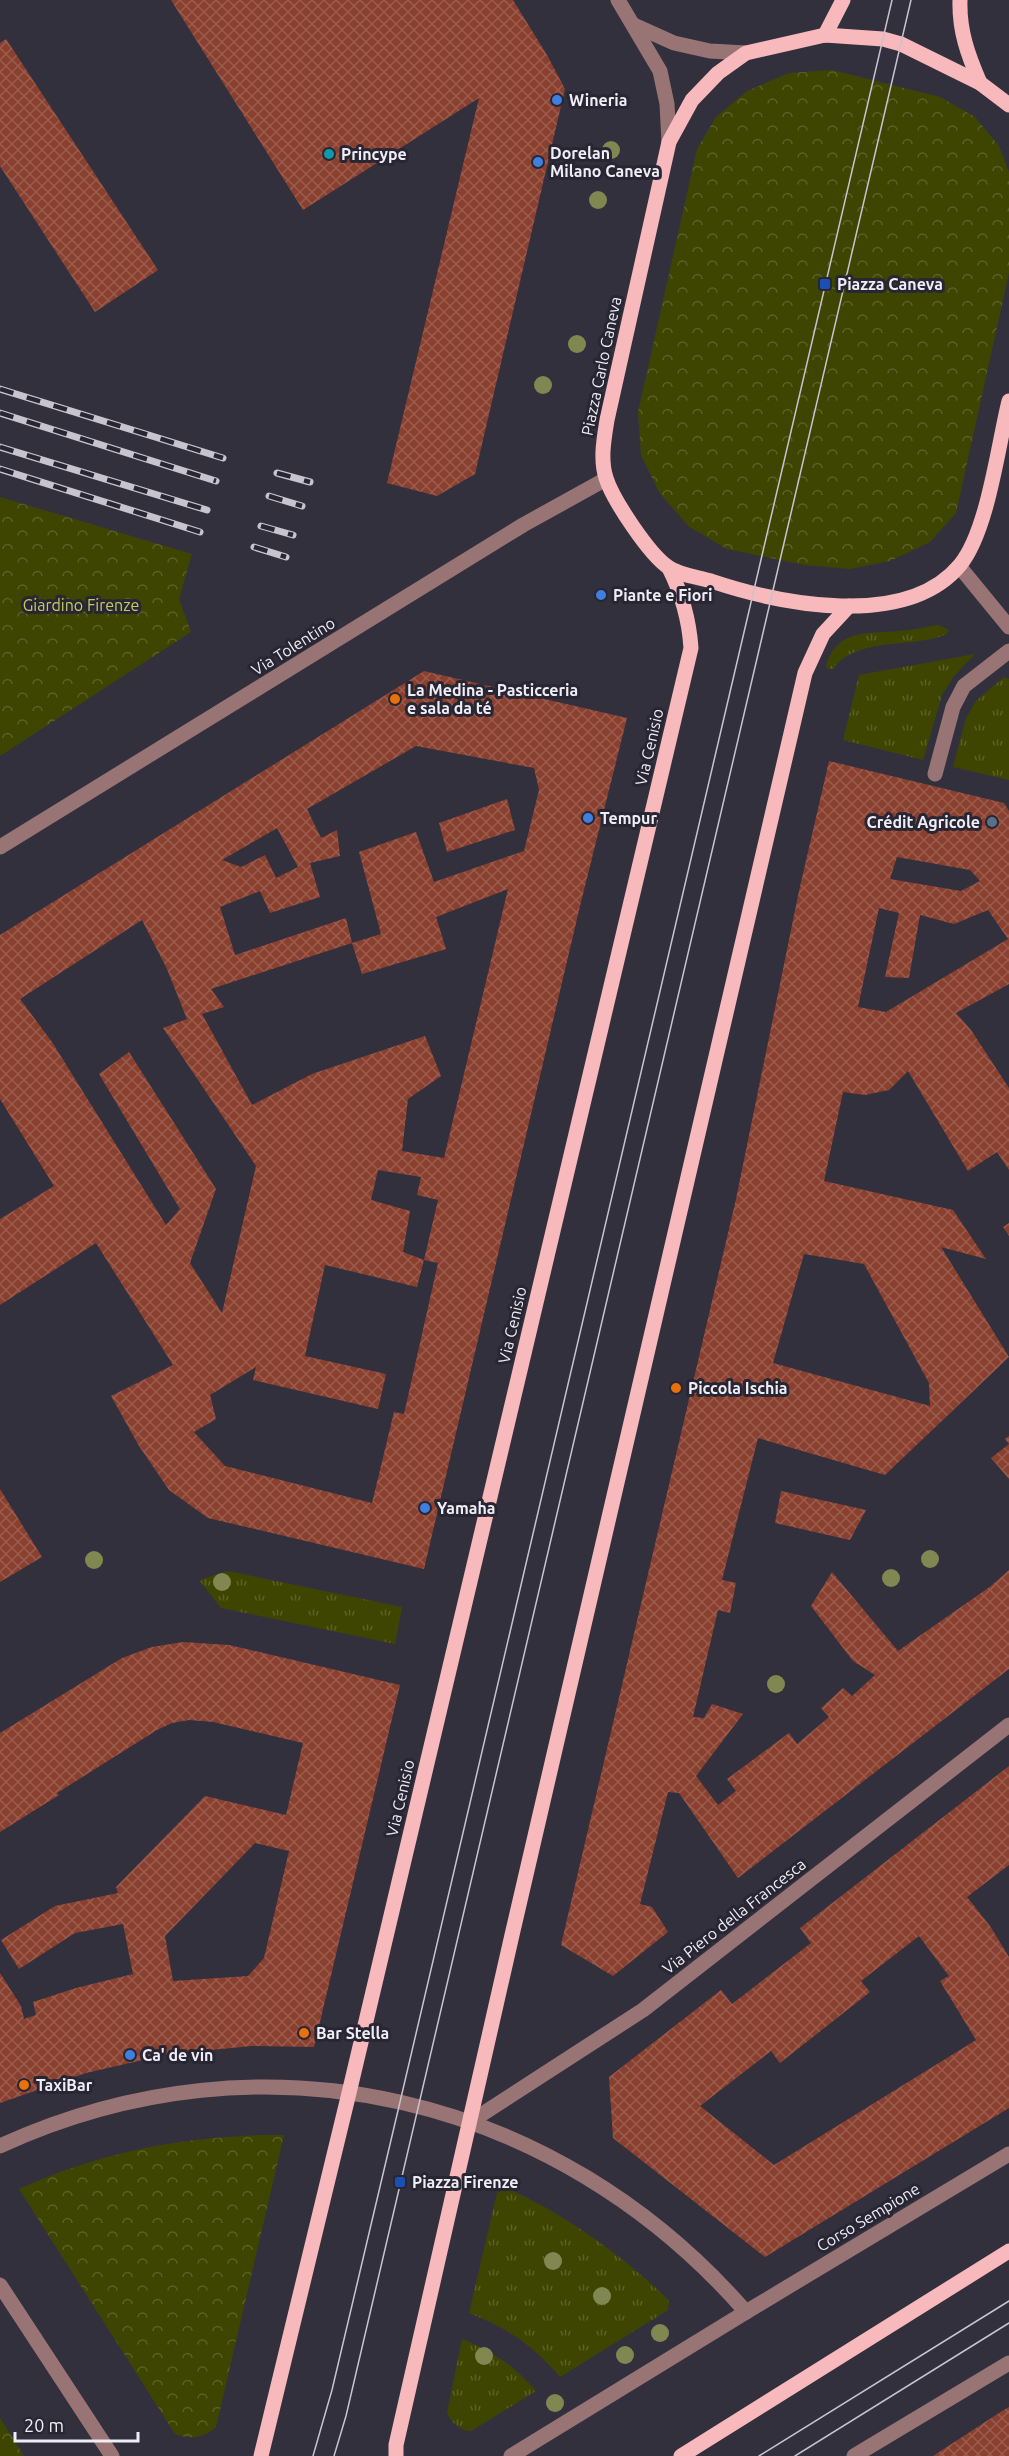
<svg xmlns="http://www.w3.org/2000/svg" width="1009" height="2456" viewBox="0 0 1009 2456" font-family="Ubuntu,sans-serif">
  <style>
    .grass { fill: url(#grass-tufts) }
    .park { fill: url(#park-crowns) }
    .building { fill: url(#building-cross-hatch); fill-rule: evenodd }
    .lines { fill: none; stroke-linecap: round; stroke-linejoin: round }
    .minor { stroke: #997475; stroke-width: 15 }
    .major { stroke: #f7b9bb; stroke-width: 15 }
    .tram { stroke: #c7c4cf; stroke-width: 1.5 }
    .rail-casing { stroke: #c7c4cf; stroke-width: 7 }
    .rail { stroke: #292634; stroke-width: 4.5; stroke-dasharray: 14; stroke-linecap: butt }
    .tree { fill: #808751 }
    .shop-dot { fill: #3f7fe0; stroke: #292634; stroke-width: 2 }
    .culture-dot { fill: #0f9aa8; stroke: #292634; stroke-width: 2 }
    .transit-dot { fill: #1a4fb4; stroke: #292634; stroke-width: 2 }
    .food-dot { fill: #e8710a; stroke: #292634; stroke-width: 2 }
    .service-dot { fill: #5c6f8a; stroke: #292634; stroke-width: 2 }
    .labels { text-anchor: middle; stroke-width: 6; stroke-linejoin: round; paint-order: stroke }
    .poi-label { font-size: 16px; font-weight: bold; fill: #efedf7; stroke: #292634; text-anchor: start }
    .street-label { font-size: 16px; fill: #efedf7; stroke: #292634 }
    .park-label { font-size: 16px; fill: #bfce60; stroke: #292634 }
  </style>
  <defs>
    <pattern id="grass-tufts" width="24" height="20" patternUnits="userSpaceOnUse" patternTransform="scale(1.5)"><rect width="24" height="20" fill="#3e4501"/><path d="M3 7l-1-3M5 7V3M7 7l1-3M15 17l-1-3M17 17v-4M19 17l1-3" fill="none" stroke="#5a6027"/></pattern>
    <pattern id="park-crowns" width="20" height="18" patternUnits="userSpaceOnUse" patternTransform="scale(1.5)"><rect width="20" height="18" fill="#3e4501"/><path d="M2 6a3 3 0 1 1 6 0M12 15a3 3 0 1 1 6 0" fill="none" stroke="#5a6027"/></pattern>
    <pattern id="building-cross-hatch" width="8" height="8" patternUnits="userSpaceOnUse" patternTransform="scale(1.5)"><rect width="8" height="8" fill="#8a402f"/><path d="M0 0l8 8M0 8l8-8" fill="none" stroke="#9b5c4e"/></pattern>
  </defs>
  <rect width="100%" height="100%" fill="#33303e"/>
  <g class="grass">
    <path d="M938,625L949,630L947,634C913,649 856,636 833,669H829L826,667C836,628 868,634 900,631C913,630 925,627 938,625Z"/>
    <polygon points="975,654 954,676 942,695 923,760 843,740 859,675"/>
    <polygon points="1004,677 1009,679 1009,780 953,767 966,718 976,701"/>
    <polygon points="228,1571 402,1607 395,1644 221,1608 199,1580"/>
    <path d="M507,2188C568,2216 620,2254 669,2300L668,2310L560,2377C534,2346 506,2327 469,2313L497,2193Z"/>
    <path d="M462,2339C493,2352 515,2366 536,2391L471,2431C461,2431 450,2422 447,2412Z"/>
  </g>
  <g class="park">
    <polygon points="832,70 940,97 975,117 999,146 1009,172 1009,273 956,513 930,542 890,561 850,569 804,565 727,549 688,526 659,492 641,455 638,412 697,149 716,117 747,91 789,73"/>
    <polygon points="0,497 192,554 179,599 191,632 0,756"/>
    <path d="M263,2135H284L216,2427C204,2438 189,2440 175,2434L19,2189C99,2153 175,2138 263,2135Z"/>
    <polygon points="0,2418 24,2456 0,2456"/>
  </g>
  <g class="building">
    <polygon points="171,0 513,0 547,55 565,89 475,474 437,496 387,483 479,98 303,210"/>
    <polygon points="6,39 158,270 95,312 0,166 0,43"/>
    <path d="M424,671L627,718L580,906L424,1569L208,1518L169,1490L139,1446L111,1396L173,1365L96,1243L0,1305V1219L54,1186L0,1099V935ZM416,746L534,768L539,790L524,851L434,882L416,832L359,852L381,934L352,943L362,974L446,949L436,917L508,889L444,1158L402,1151L408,1099L441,1076L425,1036L312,1074L252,1105L202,1014L224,1007L211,989L352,943L346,918L235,955L220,907L260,891L270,913L320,897L310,863L340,856L337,830L321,838L307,809ZM277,828L298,867L276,878L265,855L241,867L222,860ZM142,920L167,969L187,1019L163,1028L256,1166L222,1313L190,1263L216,1189L129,1052L99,1074L180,1209L166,1225L52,1042L20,999ZM378,1170L421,1177L417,1195L438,1200L424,1260L438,1263L404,1414L394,1412L372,1503L225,1466L194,1432L216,1419L210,1395L256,1367L253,1380L378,1409L386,1374L305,1356L325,1265L417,1287L424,1260L403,1252L410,1211L371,1200Z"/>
    <path d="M829,761L1004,803L1009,811V984L956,1013L971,1030L1009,1088V1170L997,1152L968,1171L908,1071L889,1090L865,1095L843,1092L824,1181L953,1210L986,1259L941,1247L1009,1357L885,1475L758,1438L722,1580L736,1583L730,1613L718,1610L693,1717L704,1718L712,1704L743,1714L696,1776L718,1805L736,1791L727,1779L789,1733L797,1744L829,1717L821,1708L843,1688L852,1696L875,1675L853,1661L811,1606L832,1572L898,1651L991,1586L1009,1570V1669L738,1878L679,1793L668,1792L640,1904L652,1907L668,1932L613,1976L561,1945L736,1199L799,891ZM897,857L970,870L980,881L961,891L890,879ZM879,908L899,913L885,977L909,978L920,915L954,924L988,910L1008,939L886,1012L858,1007ZM804,1254L864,1264L929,1383L930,1406L773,1363Z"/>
    <polygon points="507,799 515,830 447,852 439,823"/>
    <polygon points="1009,1223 1009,1236 1003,1227"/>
    <polygon points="1009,1436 1009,1479 991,1458 1009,1444 1005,1439"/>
    <polygon points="0,1489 42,1557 0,1582"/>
    <polygon points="781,1491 866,1510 850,1540 775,1523"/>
    <path d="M183,1642L229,1645L400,1685L314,2047L252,2046L169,2054L86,2073L0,2103V1973L21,2006L24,2019L36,2015L33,2002L76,1988L133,1974L123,1924L75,1933L19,1969L1,1940L55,1906L118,1893L116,1887L205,1796L286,1815L303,1743L213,1722L189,1720L172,1723L157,1730L57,1793L59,1795L0,1832V1733L122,1658L152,1647ZM255,1843L289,1851L264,1958L248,1976L173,1981L165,1936Z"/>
    <path d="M1009,1766V1865L967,1897L990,1926L1009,1957V2108L765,2257L613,2138L609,2077L721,1990L732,2004L811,1943L800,1928ZM919,1936L949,1976L940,1981L976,2040L774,2165L700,2106L771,2051L780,2063L870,1992L861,1981Z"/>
    <polygon points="1009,2407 1009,2456 933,2456 1002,2411"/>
  </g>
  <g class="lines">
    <g class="minor">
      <polyline points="618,0 660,71 667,104 669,142"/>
      <polyline points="634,25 674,43 710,51 746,53"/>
      <polyline points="959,566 1009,627"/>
      <polyline points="935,774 953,707 964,686 1009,651"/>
      <polyline points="0,847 523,525 606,479"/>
      <polyline points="470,2122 643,2010 1009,1725"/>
      <path d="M0,2146C263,2025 557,2095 746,2312"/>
      <polyline points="0,2285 112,2456"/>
      <polyline points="511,2456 746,2312 1009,2154"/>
      <polyline points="854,2456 1009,2363"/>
    </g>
    <g class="major">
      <path d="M960,0C959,31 968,55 980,83"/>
      <polyline points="825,35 843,0"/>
      <path d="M1009,105L980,83L901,44L883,39L825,35L746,53L718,73L692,100L669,142L607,420C604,439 600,459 606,478C613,500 649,554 668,567C679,575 698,577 711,581C780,604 906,630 960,565C988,531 998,445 1009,401"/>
      <path d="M261,2456L349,2093L691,648C689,618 682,594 669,568"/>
      <polyline points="396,2456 396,2445 512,1935 805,673 823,634 849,606"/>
      <polyline points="681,2456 1009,2251"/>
    </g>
    <g class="tram">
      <polyline points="313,2456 332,2390 400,2102 892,0"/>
      <polyline points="334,2456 346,2416 911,0"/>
      <polyline points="759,2456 1009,2301"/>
      <polyline points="795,2456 1009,2323"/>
    </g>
    <g class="rail-casing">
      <g id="rail">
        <polyline points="0,389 223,458"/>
        <polyline points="0,413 216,481"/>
        <polyline points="0,447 207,510"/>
        <polyline points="0,469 200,532"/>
        <polyline points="277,473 310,482"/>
        <polyline points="269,496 302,506"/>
        <polyline points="261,526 293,535"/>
        <polyline points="254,547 286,557"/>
      </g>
    </g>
    <use href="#rail" class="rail"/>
  </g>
  <g class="tree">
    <circle cx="611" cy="150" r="9"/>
    <circle cx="598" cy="200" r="9"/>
    <circle cx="577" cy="344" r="9"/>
    <circle cx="543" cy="385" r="9"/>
    <circle cx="930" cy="1559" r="9"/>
    <circle cx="94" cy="1560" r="9"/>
    <circle cx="891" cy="1578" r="9"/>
    <circle cx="222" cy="1582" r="9"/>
    <circle cx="776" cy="1684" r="9"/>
    <circle cx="553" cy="2261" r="9"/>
    <circle cx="602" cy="2296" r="9"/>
    <circle cx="660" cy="2333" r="9"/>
    <circle cx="625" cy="2355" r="9"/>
    <circle cx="484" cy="2356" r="9"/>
    <circle cx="555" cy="2403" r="9"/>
  </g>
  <g class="shop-dot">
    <circle cx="557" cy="100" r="6"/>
    <circle cx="538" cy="162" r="6"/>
    <circle cx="601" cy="595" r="6"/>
    <circle cx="588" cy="818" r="6"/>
    <circle cx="425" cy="1508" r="6"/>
    <circle cx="130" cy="2055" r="6"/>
  </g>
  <circle class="culture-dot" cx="329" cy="154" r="6"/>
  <g class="transit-dot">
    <rect x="819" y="278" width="12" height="12" rx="3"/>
    <rect x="394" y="2176" width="12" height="12" rx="3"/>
  </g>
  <g class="food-dot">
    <circle cx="395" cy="699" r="6"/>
    <circle cx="676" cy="1388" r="6"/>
    <circle cx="304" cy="2033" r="6"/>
    <circle cx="24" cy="2085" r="6"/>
  </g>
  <circle class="service-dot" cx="992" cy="822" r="6"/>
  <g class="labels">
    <g class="poi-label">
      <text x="569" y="106">Wineria</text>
      <text x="550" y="159">Dorelan<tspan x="550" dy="18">Milano Caneva</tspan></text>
      <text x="341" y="160">Princype</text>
      <text x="837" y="290">Piazza Caneva</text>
      <text x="613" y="601">Piante e Fiori</text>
      <text x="407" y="696">La Medina - Pasticceria<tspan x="407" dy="18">e sala da té</tspan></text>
      <text x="600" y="824">Tempur</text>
      <text x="980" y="828" text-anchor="end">Crédit Agricole</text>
      <text x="688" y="1394">Piccola Ischia</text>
      <text x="437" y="1514">Yamaha</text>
      <text x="316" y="2039">Bar Stella</text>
      <text x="142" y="2061">Ca' de vin</text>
      <text x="36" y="2091">TaxiBar</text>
      <text x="412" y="2188">Piazza Firenze</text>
    </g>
    <g class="street-label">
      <text transform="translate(601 366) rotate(-78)" y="6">Piazza Carlo Caneva</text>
      <text transform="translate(293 646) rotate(-32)" y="6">Via Tolentino</text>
      <text transform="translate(649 747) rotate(-77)" y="6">Via Cenisio</text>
      <text transform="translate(512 1325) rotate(-77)" y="6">Via Cenisio</text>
      <text transform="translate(400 1798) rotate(-77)" y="6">Via Cenisio</text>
      <text transform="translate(734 1916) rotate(-38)" y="6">Via Piero della Francesca</text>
      <text transform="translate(868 2217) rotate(-31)" y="6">Corso Sempione</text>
    </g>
    <g class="park-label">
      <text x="81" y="611">Giardino Firenze</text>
    </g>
  </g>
  <path d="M15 2432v9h123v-9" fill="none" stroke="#efedf7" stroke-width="3"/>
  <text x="24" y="2432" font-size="18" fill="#efedf7" stroke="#292634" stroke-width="4.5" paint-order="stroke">20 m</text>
</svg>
